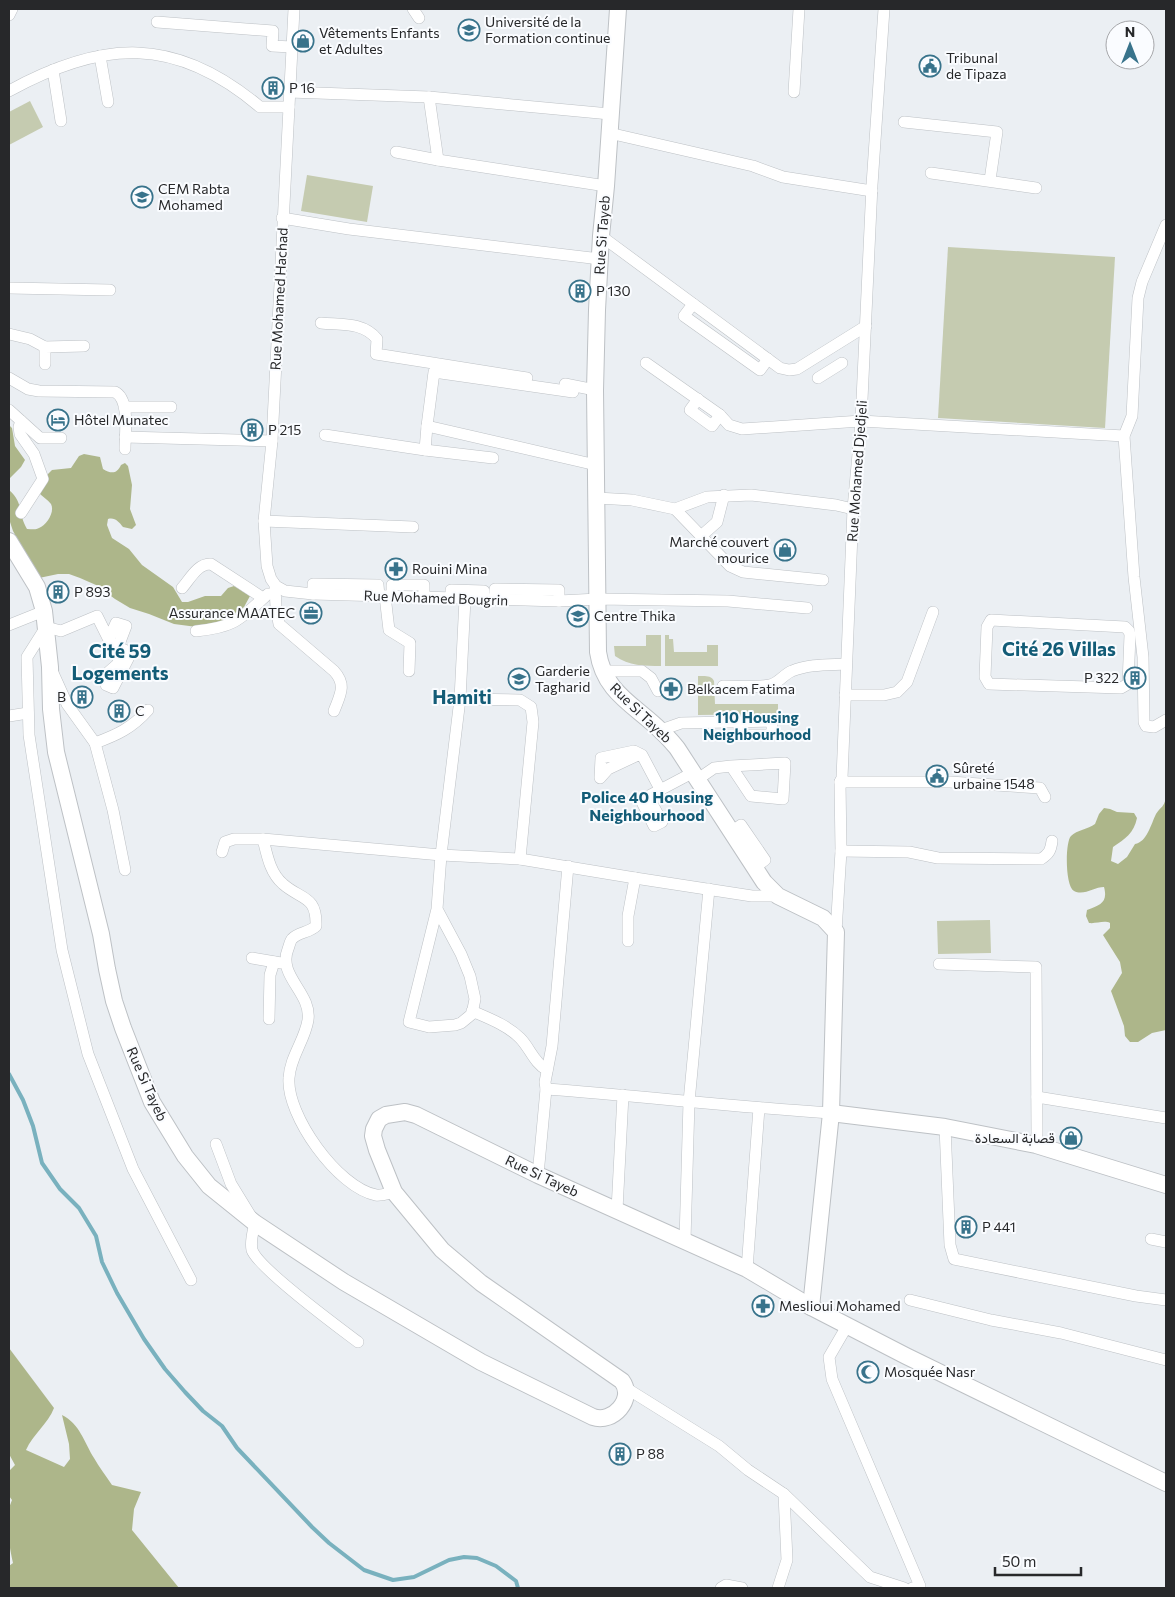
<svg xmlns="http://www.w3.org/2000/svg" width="1175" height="1597" viewBox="0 0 1175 1597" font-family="Commissioner,Vazirmatn,sans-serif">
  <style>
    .green { fill: #c5cbb0 }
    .forest { fill: #adb68a }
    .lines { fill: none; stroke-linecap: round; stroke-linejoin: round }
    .stream { stroke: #79b1be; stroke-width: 4 }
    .street-casing { stroke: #bdc1c5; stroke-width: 12 }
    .secondary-casing { stroke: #bdc1c5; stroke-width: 18 }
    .street { stroke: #fff; stroke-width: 11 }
    .secondary { stroke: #fff; stroke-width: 16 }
    .labels { text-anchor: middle; stroke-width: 4; stroke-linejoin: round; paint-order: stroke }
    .poi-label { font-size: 14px; fill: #27282a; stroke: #fafcff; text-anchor: start }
    .street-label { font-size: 14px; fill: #27282a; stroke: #fafcff }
    .neighbourhood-label { font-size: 15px; font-weight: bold; fill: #135c77; stroke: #fafcff }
    .quarter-label { font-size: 16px; font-weight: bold; fill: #135c77; stroke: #fafcff }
    .district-label { font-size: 19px; font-weight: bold; fill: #135c77; stroke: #fafcff }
  </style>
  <rect width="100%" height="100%" fill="#ebeff3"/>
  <g class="green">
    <polygon points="30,101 43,127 9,145 9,112"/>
    <polygon points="307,175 373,186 367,222 301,211"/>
    <polygon points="948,247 1115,257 1105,428 938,418"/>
    <path d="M646,635H661V666C644,666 629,666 615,656L614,646H646Z"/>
    <polygon points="665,635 669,635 669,639 673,639 674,652 707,652 707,645 718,645 718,666 665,666"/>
    <path d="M698,676C705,676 711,675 714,681L715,704H778V714L698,715Z"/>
    <polygon points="990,920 991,953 938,954 937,921"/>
  </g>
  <g class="forest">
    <polygon points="9,425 12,428 15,446 25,460 21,467 9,479"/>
    <path d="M84,454L100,457L103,469C111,474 117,474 121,465L125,463L128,466L132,485L130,509L136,525L132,529L123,527C119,522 115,517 108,519L107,525L112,538L129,549L142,565L173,587L182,602H188L205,596H221L228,588L234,586L250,596L244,607L220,623L197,627L174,624L149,614L130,608L115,599L96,585L80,578L69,574H58L39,578L13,531L9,519V490C24,503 18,514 27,529C32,529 36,530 39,528C47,525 55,512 51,504C48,500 42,496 39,493L47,480L48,474L52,470L71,468L79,456Z"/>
    <path d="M1166,797V1030L1152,1033L1138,1042H1130L1125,1036L1124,1026L1111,991L1122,973L1120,962L1103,935L1110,928V923C1104,920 1096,924 1089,923L1086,916L1087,910C1101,905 1108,902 1104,887C1094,887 1084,896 1074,891C1065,886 1065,842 1071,836C1077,830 1088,829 1095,824L1099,814L1104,808L1110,809L1117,812L1134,813L1137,818C1134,833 1125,839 1113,847L1111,861L1118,864L1127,857L1135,844C1147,842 1151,824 1156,814C1161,806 1164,808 1166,797Z"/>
    <path d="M9,1348L54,1408C48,1424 33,1434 26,1450L64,1467L70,1459L69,1444L62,1415C80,1424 84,1442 94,1458C99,1467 106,1476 112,1485L141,1492L134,1509L132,1530L179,1588H9V1566L13,1563C9,1545 4,1517 12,1500L9,1496V1471L15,1465L9,1454Z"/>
  </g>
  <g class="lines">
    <polyline class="stream" points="9,1074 23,1100 33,1126 42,1163 60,1189 79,1208 96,1236 102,1262 117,1293 144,1339 165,1369 185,1392 203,1411 222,1426 237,1448 312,1527 329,1543 364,1570 393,1580 414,1577 449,1560 464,1557 477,1558 496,1566 516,1581 518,1588"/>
    <g class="street-casing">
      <g id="street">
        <polyline points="294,9 272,441 264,521 267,566 271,579 276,586 285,591 313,594 559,601 598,599 728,601 807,608"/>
        <polyline points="413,9 419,18"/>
        <polyline points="9,15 12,9"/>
        <polyline points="157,22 273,31 272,46 292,47"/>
        <polyline points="100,56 108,102"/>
        <polyline points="53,70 61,121"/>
        <path d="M9,91C102,40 175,35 260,107H289"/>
        <polyline points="289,92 429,97 610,114"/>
        <polyline points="794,92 799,9"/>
        <polyline points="429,97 438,160"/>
        <polyline points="904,122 997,132 990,180"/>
        <polyline points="609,133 753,166 783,177 872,191"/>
        <polyline points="396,152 438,160 606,186"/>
        <polyline points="931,173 1036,188"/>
        <polyline points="282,218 349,229 600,259"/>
        <polyline points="1166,225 1142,282 1138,298 1132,416 1124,436 1134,577 1143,657 1144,722 1146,726 1154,727 1166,720"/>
        <polyline points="601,236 780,368 789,370 797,369 866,326"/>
        <polyline points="9,288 110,290"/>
        <polyline points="693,304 684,316 760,370 768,359"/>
        <path d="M321,323C342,325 363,322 377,339L376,354L527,378"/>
        <polyline points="9,334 30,339 45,347"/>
        <polyline points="646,363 720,415 729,425 742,429 861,421 1124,436"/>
        <polyline points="45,364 45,347 84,346"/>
        <path d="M9,378L28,389L39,391L115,392C130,399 125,434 125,449"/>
        <polyline points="818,378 842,363"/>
        <polyline points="565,384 595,390"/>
        <polyline points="573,392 434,372 427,426 596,465"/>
        <polyline points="698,399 690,410 712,426 720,415"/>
        <polyline points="125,407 171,407"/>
        <polyline points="9,410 40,438 61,438"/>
        <polyline points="325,435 425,450 493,458"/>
        <polyline points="125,437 272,441"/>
        <polyline points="425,450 427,426"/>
        <polyline points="597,498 632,500 675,509 707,497 751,495 836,505 853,509"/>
        <polyline points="675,509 730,566 743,572 823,580"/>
        <polyline points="21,513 43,479 34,454 20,434 19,427 21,421"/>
        <polyline points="264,521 413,527"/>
        <polyline points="701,536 717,522 724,495"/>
        <path d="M182,588C190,579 198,563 211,564L263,598"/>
        <path d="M275,588L276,607L279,624L334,671C347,685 340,695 334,711"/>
        <polyline points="313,594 313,584 378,585 379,596"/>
        <polyline points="385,596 389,630 410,643 409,671"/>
        <polyline points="392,597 392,585 424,585 424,597"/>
        <polyline points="451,598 451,590 484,591 484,599"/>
        <polyline points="495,600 495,589 559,590 559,601"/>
        <polygon points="991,620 1125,627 1129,631 1130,635 1128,684 1121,688 989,684 985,677 987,627"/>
        <polyline points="9,625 44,611"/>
        <path d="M196,631C236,627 240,619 268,594"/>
        <polyline points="109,639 116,623 126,626 118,647 131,653 113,688 106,685 104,676 120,662 97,616 61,631 46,627 27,657 29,735 62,950 88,1054 133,1169 191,1280"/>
        <polyline points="602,671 642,671 651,678 658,691"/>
        <polyline points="53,673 67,704 95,743 113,810 125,870"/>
        <path d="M723,686C738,686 755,688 770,685C779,683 784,674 792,671C809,664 829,665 846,664"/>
        <polyline points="845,695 884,695 897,692 907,682 933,612"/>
        <polyline points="460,699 520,700 531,707 533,722 520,859"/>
        <polyline points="9,716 28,713"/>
        <polyline points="661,730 681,723 772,721 772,735 740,735 739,722"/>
        <path d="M95,743C117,735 132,728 148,710"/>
        <polyline points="640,754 608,769 600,778 601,758 634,751 642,755 660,789"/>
        <polyline points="698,779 714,768 731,766 751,796 783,799 785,763 731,766"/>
        <polyline points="840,782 950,782 1040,788 1045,797"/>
        <polyline points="648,796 662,822 654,826 641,800 694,772"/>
        <polyline points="731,832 741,825 765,860 754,868"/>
        <path d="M263,839C267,855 270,873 283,884C301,900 317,895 316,926C309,933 298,932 292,939C290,941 289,947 288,949C277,976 312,993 308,1020C305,1040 290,1057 289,1078C286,1115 338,1188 376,1195C381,1196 389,1193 394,1192"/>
        <path d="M841,851L909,852L938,858L1041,859C1049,854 1051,850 1052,841"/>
        <polyline points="222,852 225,842 234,839 263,839 441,855 520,859 635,878 752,896 778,896"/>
        <polyline points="437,909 409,1022 429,1027 455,1025 461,1023 472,1014 475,999 470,976 461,954 437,909 441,855 460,699 465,599"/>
        <polyline points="836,932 841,851 840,782 842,778 853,509 861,421 872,185 884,9"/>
        <polyline points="628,941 628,916 635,878"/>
        <polyline points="252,958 281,963"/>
        <polyline points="939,964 1036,967 1037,1133 1036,1145"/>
        <path d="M472,1011C488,1018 507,1025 520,1038C530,1048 534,1063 547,1070"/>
        <polyline points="269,1019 270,975 274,962"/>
        <path d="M546,1089C641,1096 736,1107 831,1113"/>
        <polyline points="1037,1097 1166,1118"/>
        <polyline points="945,1127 950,1245 954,1259 1136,1296 1166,1300"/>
        <path d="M216,1144L231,1184L255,1223C253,1232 250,1241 252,1250C258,1268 338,1327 358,1342"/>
        <polyline points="538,1175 546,1089 545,1082 552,1046 568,866"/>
        <polyline points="617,1210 623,1095"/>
        <polyline points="1151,1239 1166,1242"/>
        <polyline points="685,1240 689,1102 709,889"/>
        <polyline points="747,1269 759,1108"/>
        <polyline points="910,1300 991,1320 1061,1333 1166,1360"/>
        <polyline points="847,1326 829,1357 832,1379 920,1586 912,1588"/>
        <polyline points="626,1388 719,1446 748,1470 784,1494 870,1577 904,1588"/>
        <polyline points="721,1588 726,1585 742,1588"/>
        <polyline points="778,1588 787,1560 784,1494"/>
      </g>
    </g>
    <g class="secondary-casing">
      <g id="secondary">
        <path d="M618,9L606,186L601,236L597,310L595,390L598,652C604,693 635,705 661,731C667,736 672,742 677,748L764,882L778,896L823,918L836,932L831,1113L811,1307"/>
        <path d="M9,541L37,587L44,611L50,667L51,709L56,752L101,934L107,969L114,1001L123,1028L152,1102L185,1156L209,1186L255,1223L344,1282L481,1362L593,1417C613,1424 635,1399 622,1381L481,1283L442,1250L394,1192L377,1150L373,1136L374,1129L379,1119L386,1115L405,1112L416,1115L538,1175L747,1269L811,1307L906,1356L1166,1483"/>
        <polyline points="831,1113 945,1127 1036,1145 1166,1185"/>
      </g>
    </g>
    <use href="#street" class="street"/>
    <use href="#secondary" class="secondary"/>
  </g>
  <defs>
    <g id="university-ring" transform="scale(1.125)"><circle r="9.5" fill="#fafcff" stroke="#38738b" stroke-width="1.5"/><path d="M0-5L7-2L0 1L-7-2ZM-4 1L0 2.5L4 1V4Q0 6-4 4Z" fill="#38738b"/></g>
    <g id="shop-ring" transform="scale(1.125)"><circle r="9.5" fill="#fafcff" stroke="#38738b" stroke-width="1.5"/><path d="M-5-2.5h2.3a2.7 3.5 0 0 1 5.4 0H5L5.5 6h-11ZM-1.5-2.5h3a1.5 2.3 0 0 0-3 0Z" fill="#38738b"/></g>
    <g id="civic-ring" transform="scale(1.125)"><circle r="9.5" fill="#fafcff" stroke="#38738b" stroke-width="1.5"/><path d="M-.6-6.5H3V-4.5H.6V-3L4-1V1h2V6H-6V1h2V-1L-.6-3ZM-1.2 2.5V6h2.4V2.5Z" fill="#38738b"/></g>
    <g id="building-ring" transform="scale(1.125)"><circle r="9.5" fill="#fafcff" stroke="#38738b" stroke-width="1.5"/><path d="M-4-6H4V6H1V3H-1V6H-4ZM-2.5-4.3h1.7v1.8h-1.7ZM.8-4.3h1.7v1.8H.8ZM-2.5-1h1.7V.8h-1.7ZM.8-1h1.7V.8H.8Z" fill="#38738b"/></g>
    <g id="school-ring" transform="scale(1.125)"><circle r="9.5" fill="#fafcff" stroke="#38738b" stroke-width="1.5"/><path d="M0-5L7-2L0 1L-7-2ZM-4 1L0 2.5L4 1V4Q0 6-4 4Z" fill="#38738b"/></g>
    <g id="hotel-ring" transform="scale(1.125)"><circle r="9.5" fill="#fafcff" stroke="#38738b" stroke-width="1.5"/><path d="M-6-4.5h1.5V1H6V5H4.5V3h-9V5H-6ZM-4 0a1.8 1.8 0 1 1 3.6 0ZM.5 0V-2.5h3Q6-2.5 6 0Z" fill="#38738b"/></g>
    <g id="pharmacy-ring" transform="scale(1.125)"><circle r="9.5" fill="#fafcff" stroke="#38738b" stroke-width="1.5"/><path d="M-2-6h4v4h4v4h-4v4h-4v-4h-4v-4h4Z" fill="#38738b"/></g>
    <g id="office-ring" transform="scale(1.125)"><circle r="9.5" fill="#fafcff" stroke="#38738b" stroke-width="1.5"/><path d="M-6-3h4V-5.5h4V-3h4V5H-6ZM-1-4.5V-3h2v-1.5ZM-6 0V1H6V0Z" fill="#38738b"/></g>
    <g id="mosque-ring" transform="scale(1.125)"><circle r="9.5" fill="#fafcff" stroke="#38738b" stroke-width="1.5"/><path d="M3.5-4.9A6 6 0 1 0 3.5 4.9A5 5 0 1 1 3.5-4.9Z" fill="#38738b"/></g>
  </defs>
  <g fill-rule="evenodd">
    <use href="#university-ring" x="469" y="30"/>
    <use href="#shop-ring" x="303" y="41"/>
    <use href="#civic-ring" x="930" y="66"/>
    <use href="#building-ring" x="273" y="88"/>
    <use href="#school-ring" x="142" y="197"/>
    <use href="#building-ring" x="580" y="291"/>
    <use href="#hotel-ring" x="58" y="420"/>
    <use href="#building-ring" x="252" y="430"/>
    <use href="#shop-ring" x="785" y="550"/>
    <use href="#pharmacy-ring" x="396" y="569"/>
    <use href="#building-ring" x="58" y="592"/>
    <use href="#office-ring" x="311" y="613"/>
    <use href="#school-ring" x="578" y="616"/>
    <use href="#building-ring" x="1135" y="678"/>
    <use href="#school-ring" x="519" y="679"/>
    <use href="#pharmacy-ring" x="671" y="689"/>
    <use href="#building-ring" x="82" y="697"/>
    <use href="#building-ring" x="119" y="711"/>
    <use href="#civic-ring" x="937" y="776"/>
    <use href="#shop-ring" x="1071" y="1138"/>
    <use href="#building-ring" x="966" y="1227"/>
    <use href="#pharmacy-ring" x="763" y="1306"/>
    <use href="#mosque-ring" x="868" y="1372"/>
    <use href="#building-ring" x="620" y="1454"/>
  </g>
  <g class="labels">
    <g class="poi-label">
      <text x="485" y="27">Université de la<tspan x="485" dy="16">Formation continue</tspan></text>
      <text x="319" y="38">Vêtements Enfants<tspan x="319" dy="16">et Adultes</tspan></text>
      <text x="946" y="63">Tribunal<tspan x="946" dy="16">de Tipaza</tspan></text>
      <text x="289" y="93">P 16</text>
      <text x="158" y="194">CEM Rabta<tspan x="158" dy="16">Mohamed</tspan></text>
      <text x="596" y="296">P 130</text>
      <text x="74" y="425">Hôtel Munatec</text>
      <text x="268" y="435">P 215</text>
      <text x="769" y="547" text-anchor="end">Marché couvert<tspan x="769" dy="16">mourice</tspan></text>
      <text x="412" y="574">Rouini Mina</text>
      <text x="74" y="597">P 893</text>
      <text x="295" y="618" text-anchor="end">Assurance MAATEC</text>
      <text x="594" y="621">Centre Thika</text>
      <text x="535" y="676">Garderie<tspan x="535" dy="16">Tagharid</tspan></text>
      <text x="1119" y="683" text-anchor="end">P 322</text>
      <text x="687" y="694">Belkacem Fatima</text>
      <text x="66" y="702" text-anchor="end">B</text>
      <text x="135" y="716">C</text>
      <text x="953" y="773">Sûreté<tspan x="953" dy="16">urbaine 1548</tspan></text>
      <text x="1055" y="1143" text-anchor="end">قصابة السعادة</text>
      <text x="982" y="1232">P 441</text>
      <text x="779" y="1311">Meslioui Mohamed</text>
      <text x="884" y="1377">Mosquée Nasr</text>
      <text x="636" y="1459">P 88</text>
    </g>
    <g class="street-label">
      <text transform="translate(602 235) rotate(-86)" y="5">Rue Si Tayeb</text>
      <text transform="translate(279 299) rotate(-87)" y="5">Rue Mohamed Hachad</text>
      <text transform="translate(857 471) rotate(-86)" y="5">Rue Mohamed Djedjeli</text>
      <text transform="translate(436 598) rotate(2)" y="5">Rue Mohamed Bougrin</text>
      <text transform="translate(641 713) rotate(44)" y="5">Rue Si Tayeb</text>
      <text transform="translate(147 1084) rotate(66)" y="5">Rue Si Tayeb</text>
      <text transform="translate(542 1176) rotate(25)" y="5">Rue Si Tayeb</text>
    </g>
    <g class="neighbourhood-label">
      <text x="757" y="723">110 Housing<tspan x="757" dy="17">Neighbourhood</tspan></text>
    </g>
    <g class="quarter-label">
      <text x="647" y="803">Police 40 Housing<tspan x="647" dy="18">Neighbourhood</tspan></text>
    </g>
    <g class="district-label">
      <text x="1059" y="656">Cité 26 Villas</text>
      <text x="120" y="658">Cité 59<tspan x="120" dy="22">Logements</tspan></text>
      <text x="462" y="704">Hamiti</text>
    </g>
  </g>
  <rect width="1175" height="1597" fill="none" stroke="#27282a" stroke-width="20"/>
  <g transform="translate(1130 45)"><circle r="24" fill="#fafcff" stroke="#a6a7aa"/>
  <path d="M0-4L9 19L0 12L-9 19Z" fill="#38738b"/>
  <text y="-8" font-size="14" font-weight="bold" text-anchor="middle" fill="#27282a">N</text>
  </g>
  <path d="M995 1567v8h86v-8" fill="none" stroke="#27282a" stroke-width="2.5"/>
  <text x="1002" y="1567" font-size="15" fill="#27282a" stroke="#fafcff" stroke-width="4" paint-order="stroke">50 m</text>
</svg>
